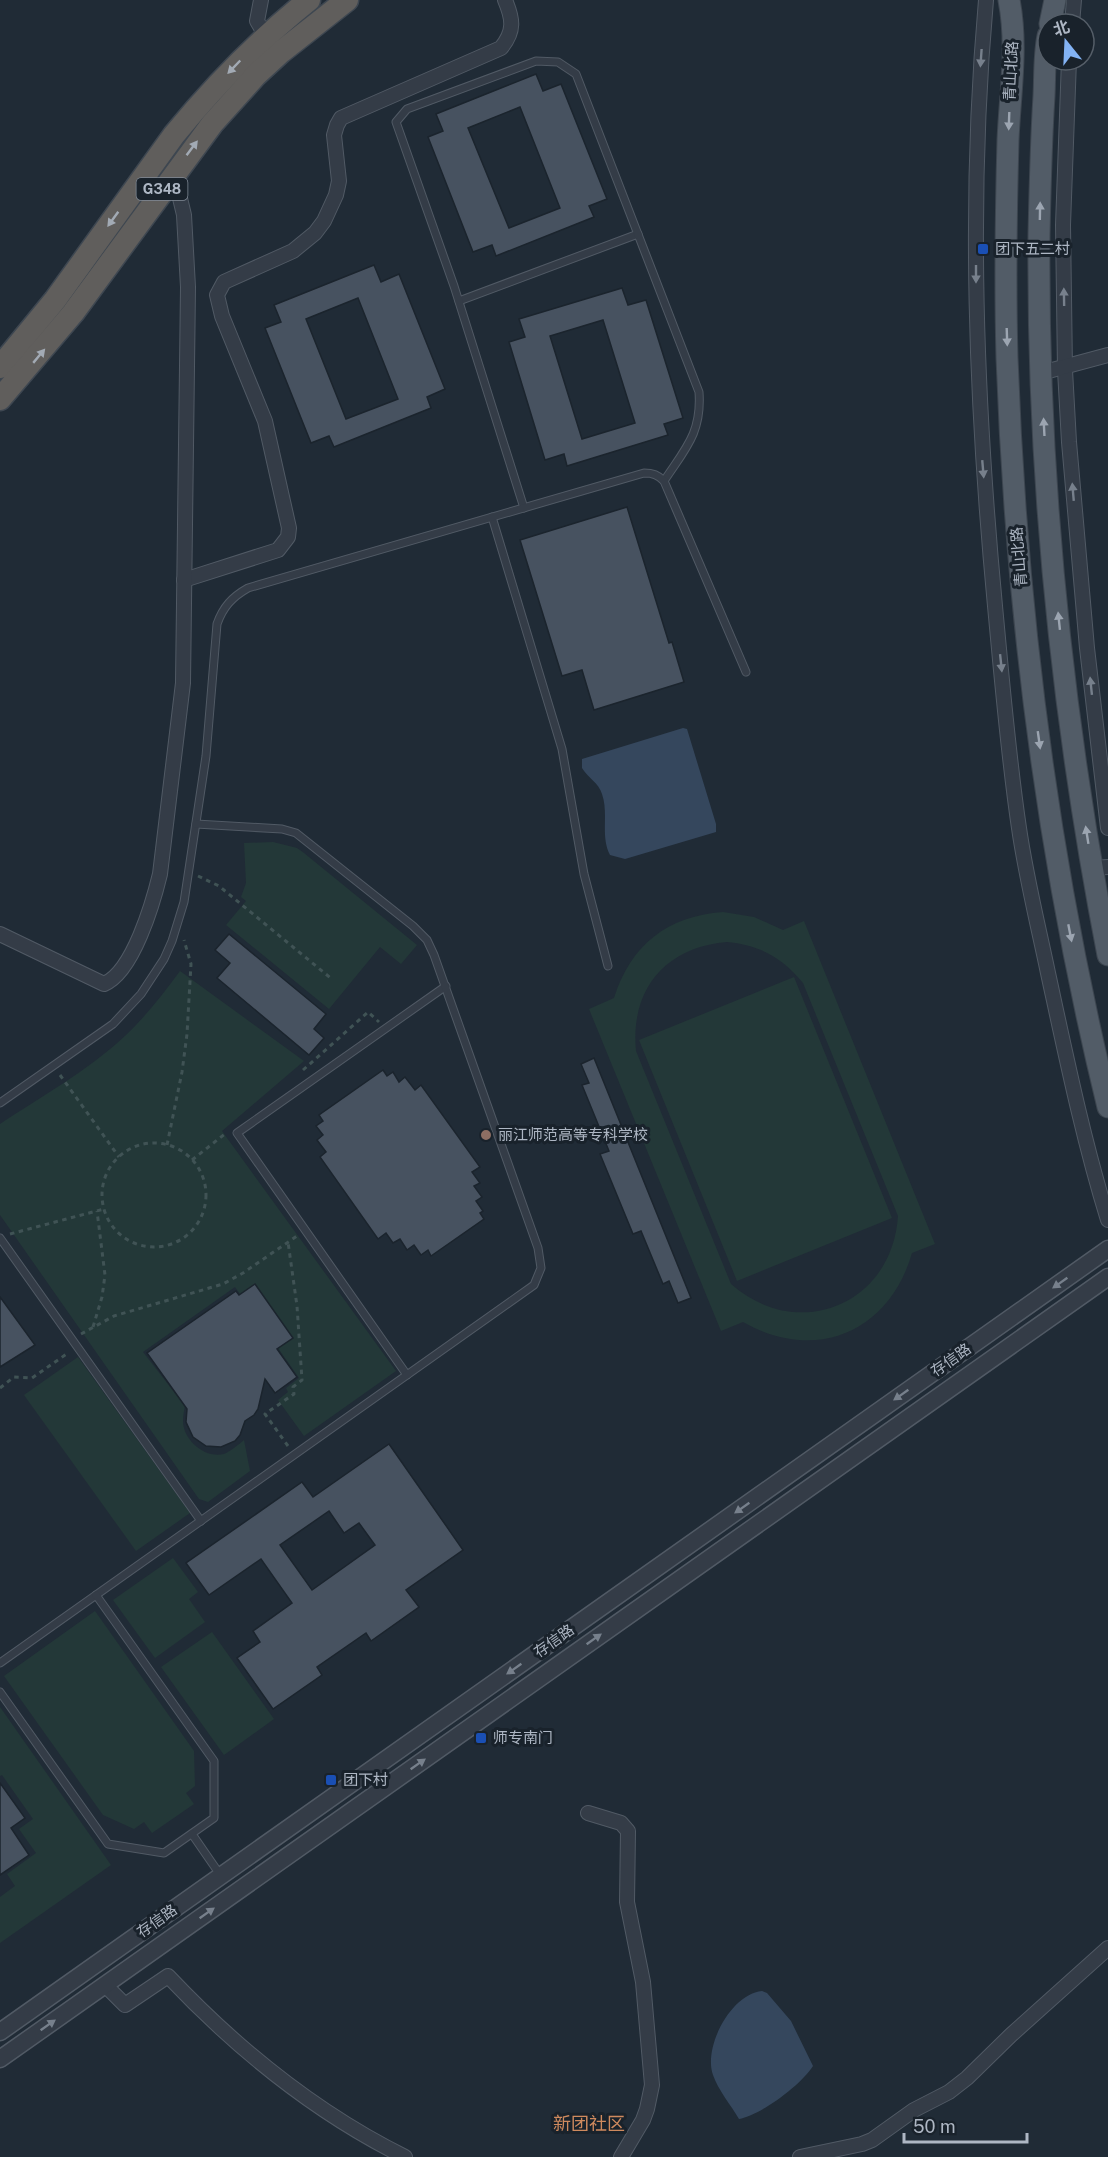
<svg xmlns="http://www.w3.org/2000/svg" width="1108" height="2157" viewBox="0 0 1108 2157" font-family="'Public Sans','Noto Sans SC',sans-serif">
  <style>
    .green { fill: #233838; fill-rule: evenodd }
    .water { fill: #35475d }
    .building { fill: #475260; stroke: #1b242d; stroke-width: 1.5; fill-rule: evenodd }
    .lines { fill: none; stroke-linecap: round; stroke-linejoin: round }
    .service-casing { stroke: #515a65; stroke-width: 9 }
    .minor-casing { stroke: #515a65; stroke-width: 16 }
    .tertiary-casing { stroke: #515a65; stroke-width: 19 }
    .primary-casing { stroke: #3d4650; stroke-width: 23 }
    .trunk-casing { stroke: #3e4751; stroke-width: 25 }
    .path { stroke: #405355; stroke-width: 3; stroke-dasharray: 4.5 4.5; stroke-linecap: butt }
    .service { stroke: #343c47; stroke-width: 7 }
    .minor { stroke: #343c47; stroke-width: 14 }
    .tertiary { stroke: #343c47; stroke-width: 16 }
    .primary { stroke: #525c67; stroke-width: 21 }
    .trunk { stroke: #605e5c; stroke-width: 22 }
    .oneway { fill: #77808c }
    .oneway2 { fill: #a2aab4 }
    .oneway3 { fill: #9ca5b1 }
    .transit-dot { fill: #1a4fb4; stroke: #19222b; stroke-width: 2 }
    .education-dot { fill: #8d6e63; stroke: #19222b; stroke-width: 2 }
    .labels { text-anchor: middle; stroke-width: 6; stroke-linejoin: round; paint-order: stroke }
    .shield { fill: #19222b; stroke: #818a96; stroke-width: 1.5 }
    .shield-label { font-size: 14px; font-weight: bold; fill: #aeb7c4 }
    .street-label { font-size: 15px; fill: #aeb7c4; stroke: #19222b }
    .poi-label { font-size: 15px; fill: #aeb7c4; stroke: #19222b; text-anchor: start }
    .quarter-label { font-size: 18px; fill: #cf8a5e; stroke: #19222b }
  </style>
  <rect width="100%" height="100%" fill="#202b36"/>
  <g class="green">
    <polygon points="273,842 297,848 304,853 417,945 401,964 380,947 329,1009 226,925 246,901 241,897 246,883 244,843"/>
    <path d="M723,912L754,917L783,930L804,921L935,1244L912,1253C889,1333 815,1363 743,1322L721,1331L589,1009L614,998C631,945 667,916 723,912ZM727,942C759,945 782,957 803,983L898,1216C892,1305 798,1343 731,1284L636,1051C630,990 665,947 727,942Z"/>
    <path d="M180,971L304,1061L222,1131L396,1371L304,1436L278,1400L288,1392L286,1388L299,1378L235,1287L143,1352L185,1406C184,1411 183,1416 183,1421C183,1440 205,1459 224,1454C231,1451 238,1445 244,1440L250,1471L208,1502L199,1499L0,1215V1124C42,1096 89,1070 126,1035C146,1016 163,994 180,971Z"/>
    <polygon points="794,977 892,1218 737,1281 639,1040"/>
    <polygon points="78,1357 190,1513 136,1551 24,1395"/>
    <polygon points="173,1558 198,1592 189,1599 205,1622 155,1658 113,1600"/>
    <polygon points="95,1611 194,1751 195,1786 186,1793 194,1804 152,1833 144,1822 134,1829 103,1815 4,1676"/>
    <polygon points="212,1632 274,1719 224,1755 161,1667"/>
    <polygon points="0,1707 111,1865 0,1943 0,1897 15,1886 7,1874 36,1853 19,1829 33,1819 2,1775 0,1776"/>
  </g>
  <g class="water">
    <path d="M683,728L687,729L716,824V832L625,859L610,855C600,836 609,814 602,794C599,783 588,778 582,768V759Z"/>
    <path d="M762,1991L767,1993L791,2021L813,2066C801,2085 761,2115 739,2119C731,2105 718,2090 713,2075C703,2047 731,1994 762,1991Z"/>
  </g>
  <g class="building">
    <path d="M536,74L543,91L561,84L607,199L589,206L594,217L496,256L492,245L473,252L428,137L443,131L436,114ZM520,107L560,208L509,228L468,128Z"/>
    <path d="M374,265L381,282L399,274L445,389L427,397L431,408L334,447L329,436L311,443L265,328L281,322L274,305ZM358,298L398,399L346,419L306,319Z"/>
    <path d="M622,288L628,305L646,300L683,418L664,424L668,435L567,466L564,454L545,460L509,342L525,337L519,319ZM603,320L635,423L582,439L550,336Z"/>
    <polygon points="627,507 669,643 672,642 684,682 594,710 582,670 562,676 520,540"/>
    <polygon points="229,934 326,1014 314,1029 324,1038 309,1055 217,978 230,963 215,950"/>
    <polygon points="594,1058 691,1298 678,1303 669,1281 663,1284 641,1231 633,1234 600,1154 609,1151 582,1085 589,1083 581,1064"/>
    <polygon points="383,1070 387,1076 393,1072 399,1082 405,1077 415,1090 421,1085 480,1167 472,1172 480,1183 474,1186 482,1197 476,1201 483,1211 480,1213 484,1219 431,1256 428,1250 421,1255 414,1245 407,1250 400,1239 393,1243 386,1233 378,1239 320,1157 326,1152 317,1140 323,1135 316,1126 323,1121 319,1115"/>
    <polygon points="255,1284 293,1338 277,1349 297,1377 275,1393 265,1379 258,1409 254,1415 245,1421 240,1435 235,1441 221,1447 206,1446 193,1437 186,1422 187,1409 147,1353 236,1291 239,1295"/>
    <polygon points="0,1297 35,1345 0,1367"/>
    <path d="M389,1444L463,1550L406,1590L419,1607L371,1641L366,1633L317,1667L322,1675L273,1709L237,1658L260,1642L253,1631L292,1603L261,1559L209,1595L186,1563L302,1482L313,1497ZM329,1511L344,1533L359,1523L375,1545L312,1590L280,1545Z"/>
    <polygon points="0,1783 25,1818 11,1828 29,1855 0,1875"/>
  </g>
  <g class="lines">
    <g class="service-casing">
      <g id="service">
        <polyline points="459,301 638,234"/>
        <path d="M524,508L454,286L396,122L407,109L536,61L558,62L576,74L699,392C702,433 685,449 664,481"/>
        <polyline points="492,517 562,749 584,874 608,966"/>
        <path d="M0,1103L113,1024L141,994L164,959L172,941L184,902L206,756L217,624C223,607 232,597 248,588L644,473C653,473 658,475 664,481L746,672"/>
        <polyline points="0,1238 201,1521"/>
        <polyline points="407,1375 237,1133 446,986"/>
        <polyline points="0,1663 534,1285 541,1268 538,1248 434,955 427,940 413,926 296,833 282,829 196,824"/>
        <polyline points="0,1692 108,1844 164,1853 214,1818 214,1761 96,1595"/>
        <polyline points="192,1834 221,1876"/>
      </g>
    </g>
    <g class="minor-casing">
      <g id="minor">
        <polyline points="261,0 257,21 266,36"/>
        <path d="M986,0C968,202 976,404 995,606C1002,680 1008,754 1019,828C1026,877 1038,925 1048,973C1066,1056 1083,1139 1108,1220"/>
        <polyline points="1072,24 1074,0"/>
        <polyline points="1069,60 1063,225 1065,370 1069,442 1087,648 1108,828"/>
        <polyline points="1041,373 1108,355"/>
        <path d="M184,580L278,550L288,537L289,528L265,421L222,316L217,295L224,282L293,251L315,233L324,221L336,195L339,181L334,135L337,125L341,118L501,48C515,31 513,19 505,0"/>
        <polyline points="1092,868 1108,867"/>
        <path d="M0,934L104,984C133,972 153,903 160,874L183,683L188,287L184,215L174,173"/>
        <polyline points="588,1813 621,1823 628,1831 627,1902 643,1982 652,2085 647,2109 643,2120 621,2157"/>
        <path d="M105,1985L125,2005L168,1976C237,2049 314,2112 405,2157"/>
        <polyline points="800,2157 862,2144 872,2140 914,2110 949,2092 967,2078 1011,2035 1108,1948"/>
      </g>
    </g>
    <g class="tertiary-casing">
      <g id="tertiary">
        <polyline points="0,2032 1108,1249"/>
        <polyline points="0,2059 1108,1277"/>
      </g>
    </g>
    <g class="primary-casing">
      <g id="primary">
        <path d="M1009,0C1018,46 1010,93 1008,140C1006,213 1005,285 1007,358C1016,610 1048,862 1108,1107"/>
        <polyline points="1050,24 1055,0"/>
        <path d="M1048,36C1044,55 1045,76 1044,96C1041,142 1040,189 1039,235C1037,476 1062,718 1108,955"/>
      </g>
    </g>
    <g class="trunk-casing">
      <g id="trunk">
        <path d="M0,367L55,300L174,135C215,85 259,40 309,0"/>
        <polyline points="0,399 73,313 212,124 256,75 281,52 347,0"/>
      </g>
    </g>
    <g class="path">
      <polyline points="198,876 219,886 333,980"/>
      <polyline points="303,1070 368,1012 379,1022"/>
      <polyline points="60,1075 119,1157"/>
      <circle cx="154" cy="1195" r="52"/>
      <polyline points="167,1145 182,1072 187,1034 191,964 184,940"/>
      <polyline points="192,1160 226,1133"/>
      <polyline points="10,1234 104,1209"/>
      <polyline points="93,1327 102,1297 105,1275 97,1211"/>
      <polyline points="81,1334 114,1316 223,1284 243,1273 297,1236"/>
      <polyline points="0,1388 14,1377 32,1378 68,1353"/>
      <polyline points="288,1446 265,1414 294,1394 293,1387 302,1380 297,1306 288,1242"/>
    </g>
    <use href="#service" class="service"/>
    <use href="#minor" class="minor"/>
    <use href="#tertiary" class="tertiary"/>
    <use href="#primary" class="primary"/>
    <use href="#trunk" class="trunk"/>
  </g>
  <defs><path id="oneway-solid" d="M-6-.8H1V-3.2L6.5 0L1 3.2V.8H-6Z" transform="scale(1.5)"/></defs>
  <g class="oneway">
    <use href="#oneway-solid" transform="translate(981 58) rotate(94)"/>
    <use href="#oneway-solid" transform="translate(976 274) rotate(90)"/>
    <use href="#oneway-solid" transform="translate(1064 297) rotate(-91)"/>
    <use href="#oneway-solid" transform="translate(983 469) rotate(85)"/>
    <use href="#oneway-solid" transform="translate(1073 492) rotate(-95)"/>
    <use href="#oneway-solid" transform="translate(1001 663) rotate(84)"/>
    <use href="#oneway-solid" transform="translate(1091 686) rotate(-96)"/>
    <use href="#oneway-solid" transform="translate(1060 1283) rotate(145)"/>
    <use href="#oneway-solid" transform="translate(901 1395) rotate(145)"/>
    <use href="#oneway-solid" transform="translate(742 1508) rotate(145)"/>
    <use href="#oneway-solid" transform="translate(594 1639) rotate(-35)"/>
    <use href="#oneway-solid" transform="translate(514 1669) rotate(145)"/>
    <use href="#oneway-solid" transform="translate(418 1764) rotate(-35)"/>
    <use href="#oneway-solid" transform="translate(207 1913) rotate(-35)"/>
    <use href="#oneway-solid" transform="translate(48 2025) rotate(-35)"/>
  </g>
  <g class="oneway2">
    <use href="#oneway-solid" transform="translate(234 67) rotate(134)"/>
    <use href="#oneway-solid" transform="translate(192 148) rotate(-53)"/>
    <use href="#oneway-solid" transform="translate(113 219) rotate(126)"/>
    <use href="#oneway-solid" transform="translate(39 356) rotate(-50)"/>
  </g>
  <g class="oneway3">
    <use href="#oneway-solid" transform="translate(1009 121) rotate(92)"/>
    <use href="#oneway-solid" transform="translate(1040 211) rotate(-89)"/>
    <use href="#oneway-solid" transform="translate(1007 337) rotate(88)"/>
    <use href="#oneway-solid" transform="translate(1044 427) rotate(-93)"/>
    <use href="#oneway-solid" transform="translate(1059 621) rotate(-96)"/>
    <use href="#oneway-solid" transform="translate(1039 740) rotate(82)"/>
    <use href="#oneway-solid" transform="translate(1087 835) rotate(-99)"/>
    <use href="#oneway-solid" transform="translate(1070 933) rotate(79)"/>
  </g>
  <g class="transit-dot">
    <rect x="977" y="243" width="12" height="12" rx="3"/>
    <rect x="475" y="1732" width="12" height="12" rx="3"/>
    <rect x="325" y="1774" width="12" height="12" rx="3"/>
  </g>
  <circle class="education-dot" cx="486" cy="1135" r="6"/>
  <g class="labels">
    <rect class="shield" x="136.5" y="178" width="51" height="22" rx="4.5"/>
    <g class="shield-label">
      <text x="162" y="194">G348</text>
    </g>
    <g class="street-label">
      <text transform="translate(1011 71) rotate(-87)" y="5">青山北路</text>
      <text transform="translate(1019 557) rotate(-95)" y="5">青山北路</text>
      <text transform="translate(951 1360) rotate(-35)" y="5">存信路</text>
      <text transform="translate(554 1641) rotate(-35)" y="5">存信路</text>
      <text transform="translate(157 1921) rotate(-35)" y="5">存信路</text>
    </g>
    <g class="poi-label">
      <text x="995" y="254">团下五二村</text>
      <text x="498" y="1140">丽江师范高等专科学校</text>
      <text x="493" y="1743">师专南门</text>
      <text x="343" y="1785">团下村</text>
    </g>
    <g class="quarter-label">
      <text x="589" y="2130">新团社区</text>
    </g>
  </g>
  <g transform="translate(1066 42) rotate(342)"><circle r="28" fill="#19222b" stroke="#555e68" stroke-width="1.5"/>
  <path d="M0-4.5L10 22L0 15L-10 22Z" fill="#83b3f4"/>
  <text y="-9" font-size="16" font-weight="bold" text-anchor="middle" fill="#aeb7c4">北</text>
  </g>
  <path d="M904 2133v9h123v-9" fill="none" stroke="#aeb7c4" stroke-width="3"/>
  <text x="913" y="2133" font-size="18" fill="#aeb7c4" stroke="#19222b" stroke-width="4.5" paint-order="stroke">50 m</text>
</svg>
